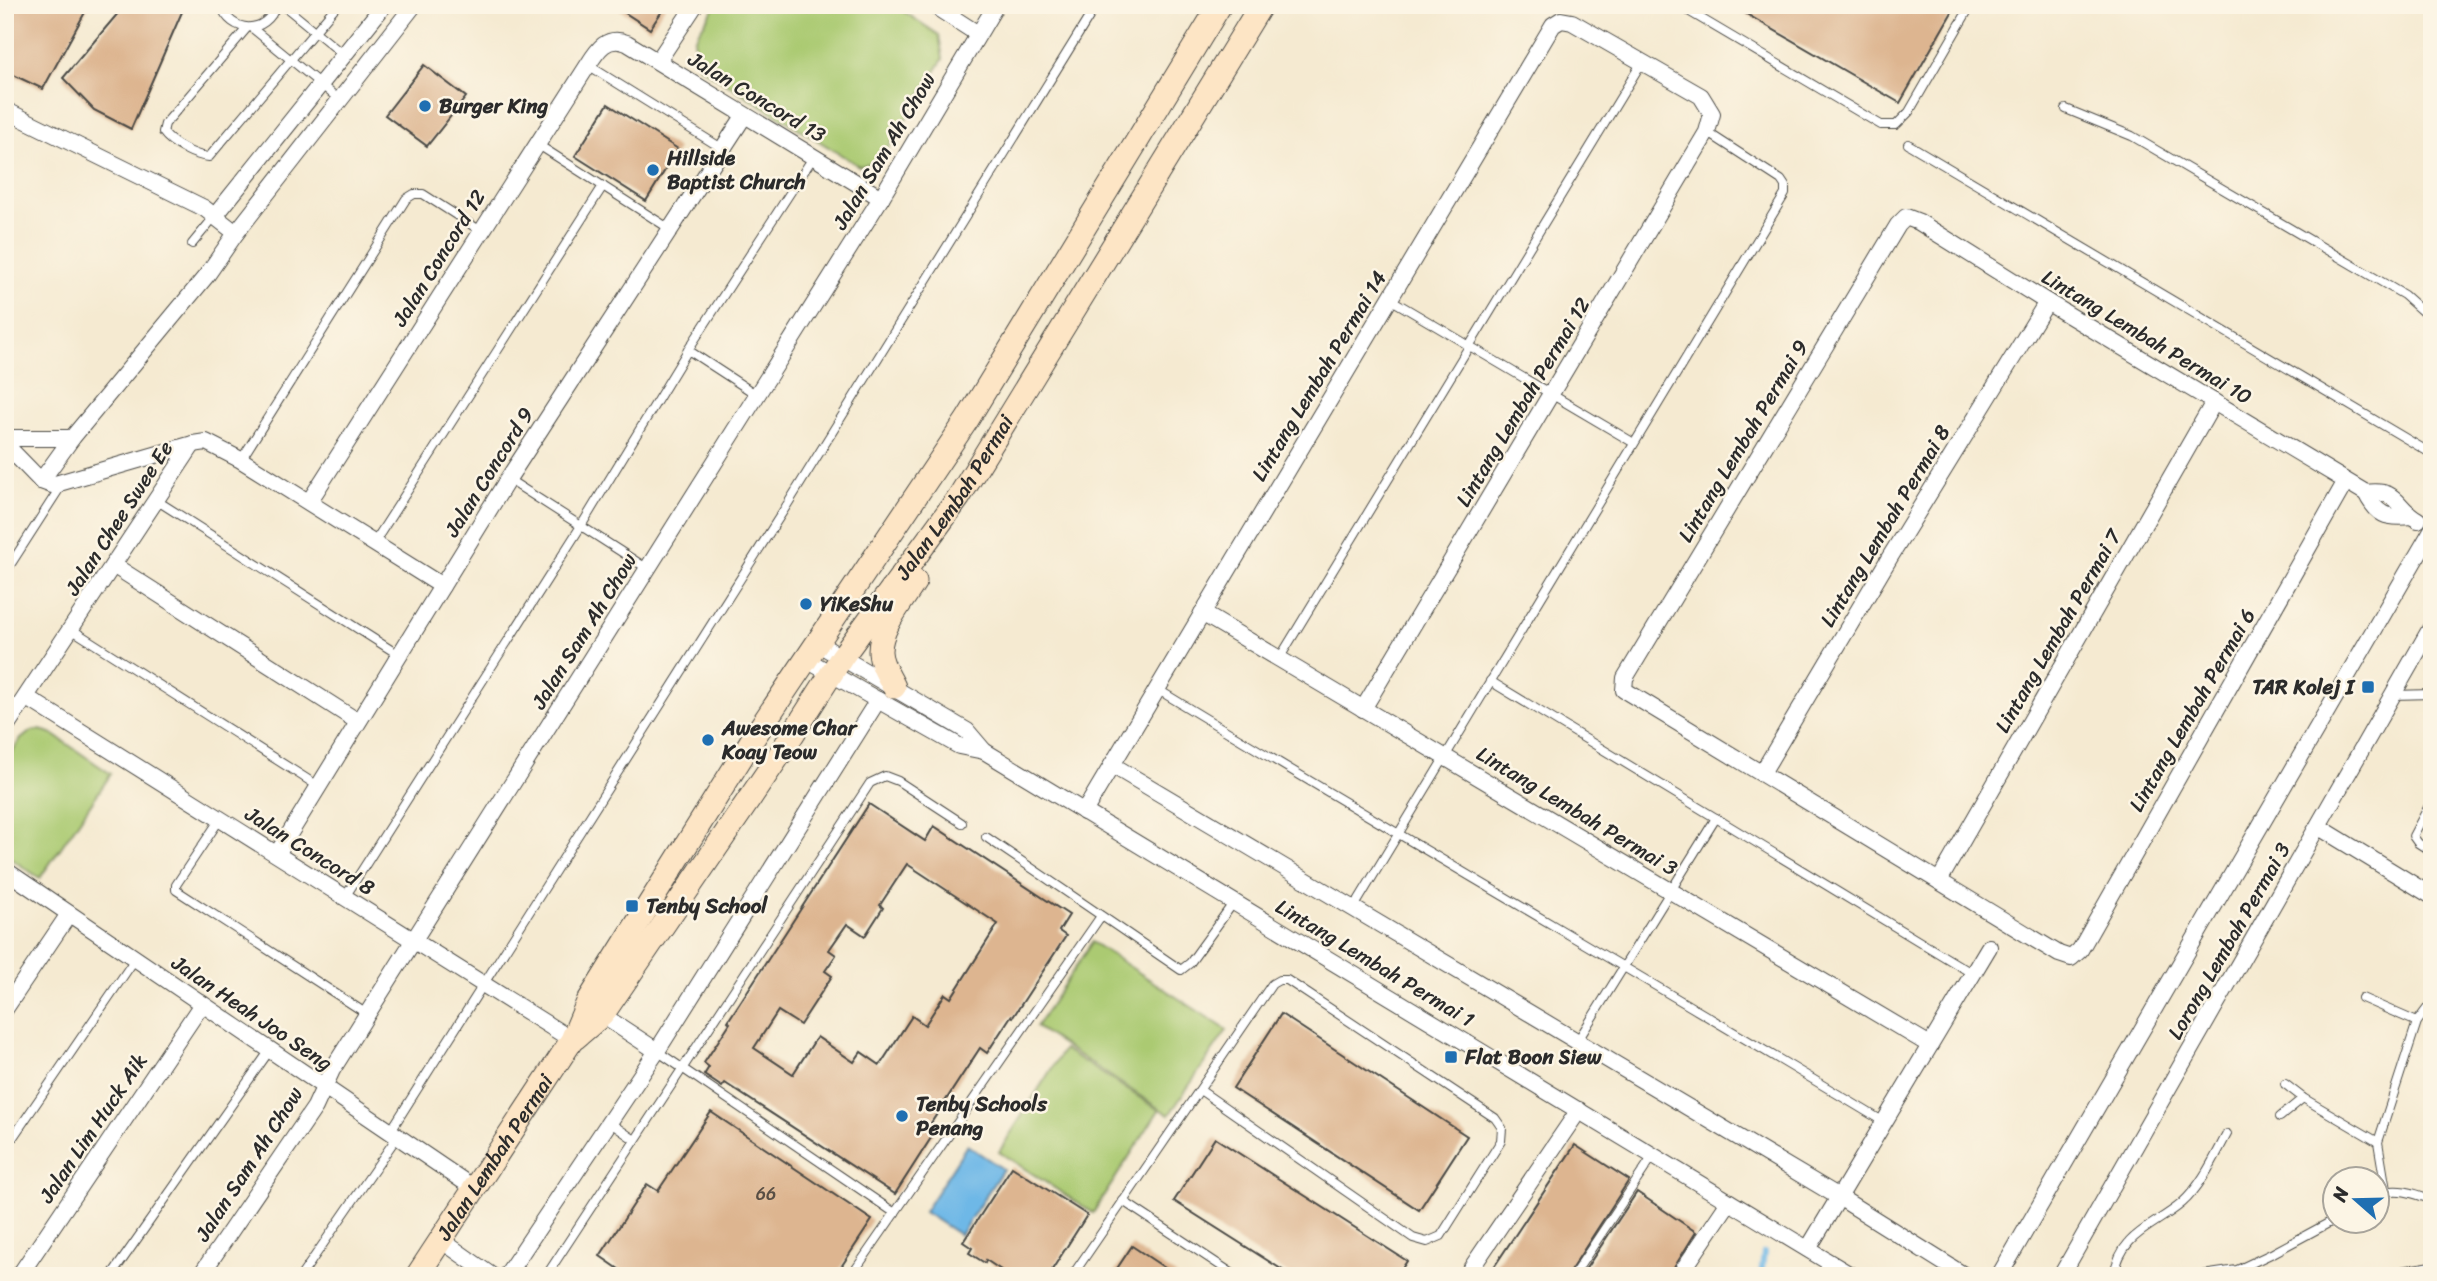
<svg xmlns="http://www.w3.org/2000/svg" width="2437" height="1281" viewBox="0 0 2437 1281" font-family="Sriracha,sans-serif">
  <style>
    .green { fill: #abca72; stroke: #6b7a4e; stroke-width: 2 }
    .water { fill: #6eb8e7; stroke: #4c7289; stroke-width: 2 }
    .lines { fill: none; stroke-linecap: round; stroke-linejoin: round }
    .stream { stroke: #6eb8e7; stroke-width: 6 }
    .building { fill: #ddb590; fill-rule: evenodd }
    .lane-casing { stroke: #494844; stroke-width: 10 }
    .street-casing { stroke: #494844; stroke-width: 18 }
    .secondary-casing { stroke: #494844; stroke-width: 25 }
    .lane { stroke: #fff; stroke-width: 8 }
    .street { stroke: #fff; stroke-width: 16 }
    .secondary { stroke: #fde5c5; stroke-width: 23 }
    .poi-dot { fill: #1f6fb2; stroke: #fcf5e5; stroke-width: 2.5 }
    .labels { text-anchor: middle; stroke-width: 5; stroke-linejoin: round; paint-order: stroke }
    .number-label { font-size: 18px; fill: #584e44 }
    .street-label { font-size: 21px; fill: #2b2b2b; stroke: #fcf5e5 }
    .poi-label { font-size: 21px; font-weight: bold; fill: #2b2b2b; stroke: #fcf5e5; text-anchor: start }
  </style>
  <rect width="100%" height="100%" fill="#fcf5e5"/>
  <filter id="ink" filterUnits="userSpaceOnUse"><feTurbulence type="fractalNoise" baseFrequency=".0143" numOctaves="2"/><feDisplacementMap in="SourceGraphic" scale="14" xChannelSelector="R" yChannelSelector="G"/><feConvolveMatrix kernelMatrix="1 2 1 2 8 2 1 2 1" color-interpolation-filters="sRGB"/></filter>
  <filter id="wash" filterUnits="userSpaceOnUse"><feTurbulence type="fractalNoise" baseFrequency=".00686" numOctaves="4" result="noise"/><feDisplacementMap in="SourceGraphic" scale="28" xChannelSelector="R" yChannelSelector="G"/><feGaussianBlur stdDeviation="1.57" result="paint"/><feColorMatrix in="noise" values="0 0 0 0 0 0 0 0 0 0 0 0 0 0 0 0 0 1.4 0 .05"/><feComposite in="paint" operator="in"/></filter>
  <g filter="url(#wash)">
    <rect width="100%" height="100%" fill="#f5ead1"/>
    <g class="green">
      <polygon points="716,5 894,5 939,35 943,59 879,162 859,166 698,66 694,39"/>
      <polygon points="40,730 51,733 111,774 40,878 5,855 5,762 20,740 31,731"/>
      <polygon points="1092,942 1227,1030 1169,1115 1036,1027"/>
      <polygon points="1064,1049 1159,1110 1093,1213 999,1152"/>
    </g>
    <polygon class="water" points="967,1145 1003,1169 960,1235 924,1212"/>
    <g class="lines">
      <polyline class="stream" points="1761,1276 1764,1253"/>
    </g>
    <g id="blocks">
      <g class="building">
        <polygon points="5,5 89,5 43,89 5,71"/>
        <polygon points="125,5 185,5 131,129 94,110 63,78"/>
        <polygon points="613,5 666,5 650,29"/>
        <polygon points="1731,5 1956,5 1900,103"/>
        <polygon points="424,65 466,97 427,146 385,115"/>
        <polygon points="608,104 678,149 646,201 575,156"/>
        <path d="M869,804L925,841L934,826L1069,915L1059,931L1066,936L1013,1017L1011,1016L987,1053L980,1048L931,1123L938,1127L895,1194L725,1083L722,1087L704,1075L709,1067L704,1063L730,1023L728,1021ZM907,864L998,924L951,998L945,994L925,1025L912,1016L880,1065L861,1052L854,1062L817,1037L793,1074L754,1048L778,1011L800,1025L832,976L825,971L836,955L829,950L847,924L865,936L883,908L880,905Z"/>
        <polygon points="1281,1014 1467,1136 1419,1210 1233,1088"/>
        <polygon points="711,1112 872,1220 835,1276 629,1276 600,1256 647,1184 658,1191"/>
        <polygon points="1215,1138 1407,1261 1397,1276 1292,1276 1174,1201"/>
        <polygon points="1575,1145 1629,1180 1567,1276 1488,1276"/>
        <polygon points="1012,1167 1087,1215 1048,1276 1010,1276 986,1260 985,1263 969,1253 972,1248 963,1242"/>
        <polygon points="1637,1192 1696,1232 1669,1276 1581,1276"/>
        <polygon points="1132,1246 1177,1276 1112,1276"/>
      </g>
    </g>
  </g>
  <g filter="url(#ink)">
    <use href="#blocks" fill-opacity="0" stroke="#494844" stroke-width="2"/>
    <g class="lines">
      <g class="lane-casing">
        <g id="lane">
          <path d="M221,5C230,34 267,35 276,5"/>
          <polyline points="283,5 345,56"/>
          <polyline points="1682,5 1685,9 1881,125 1896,125 1909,112 1971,5"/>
          <path d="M247,28L165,124L163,132C171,144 195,156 209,157L337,5"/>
          <polyline points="252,28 341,101"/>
          <polyline points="588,65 723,149"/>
          <polyline points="2066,109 2132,136 2404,295 2432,320"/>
          <polyline points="537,144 670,229"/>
          <polyline points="1908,144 2432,454"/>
          <polyline points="192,244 215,216"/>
          <polyline points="1390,299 1634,443"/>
          <polyline points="688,350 757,395"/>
          <polyline points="241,460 406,199 414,194 423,194 481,231"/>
          <polyline points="508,479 648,569"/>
          <polyline points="156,500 399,655"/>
          <polyline points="374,543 603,186"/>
          <polyline points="5,573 63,483"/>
          <polyline points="71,629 318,786"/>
          <polyline points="1279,659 1642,62"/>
          <polyline points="1490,681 1973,974"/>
          <path d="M1157,689C1398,836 1642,976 1884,1122"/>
          <polyline points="2393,695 2432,694"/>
          <polyline points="2432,800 2413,836 2418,843 2432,852"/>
          <polyline points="220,819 176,885 176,890 367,1014"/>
          <polyline points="986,837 1181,970 1190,963 1234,902"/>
          <polyline points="345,897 581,526 688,350 814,156"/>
          <polyline points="1353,909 1785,194 1785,186 1781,180 1707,132"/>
          <polyline points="2362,998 2417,1022"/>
          <polyline points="1577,1042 1716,818"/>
          <polyline points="657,1051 895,1213"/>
          <polyline points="2285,1084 2303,1098 2378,1142"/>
          <polyline points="2280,1117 2303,1098"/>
          <polyline points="609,1122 635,1140"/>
          <polyline points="390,1132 787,505 1094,9"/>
          <polyline points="5,1149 135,959"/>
          <polyline points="2386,1190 2378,1142 2417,1022 2432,1002"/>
          <path d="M2378,1195C2394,1186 2415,1193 2432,1200"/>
          <polyline points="1123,1201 1236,1276"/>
          <polyline points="111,1276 270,1050"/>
          <polyline points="301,1276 397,1137"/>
          <polyline points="546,1276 870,783 885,776 898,781 962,823"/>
          <polyline points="851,1276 1101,916"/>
          <polyline points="1072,1276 1272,984 1279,980 1287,980 1495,1118 1502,1128 1501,1141 1441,1236 1427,1242 1413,1238 1200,1090"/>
          <polyline points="1573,1276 1653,1156"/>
          <path d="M2114,1276C2120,1233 2154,1227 2182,1203C2202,1185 2214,1158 2227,1134"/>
          <polyline points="2196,1276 2237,1270 2273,1253 2336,1219"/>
          <polyline points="2390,1276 2389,1273 2432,1266"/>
        </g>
      </g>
      <g class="street-casing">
        <g id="street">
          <polyline points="933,5 978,34"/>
          <polyline points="658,61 695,5"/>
          <polyline points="5,110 204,208 236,233"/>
          <polyline points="215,216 384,5"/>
          <polyline points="5,438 72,438"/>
          <polyline points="5,444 41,481 52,485 193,444 5,728"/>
          <polyline points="193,444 206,442 241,460 442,586"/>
          <polyline points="41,481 72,438 207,275 236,233 414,5"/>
          <path d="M2346,481L2080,950L2071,958L2059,954L1624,690L1625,678L1898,225L1906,217L1919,222L2047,302L2366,493C2377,515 2386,519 2411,516"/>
          <path d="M2366,493C2399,488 2395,508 2418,520"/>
          <path d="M309,502L588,65C598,49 607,35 627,43L881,198"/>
          <polyline points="113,565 357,721"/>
          <polyline points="1202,613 1930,1045"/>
          <polyline points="817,643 967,731 984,751 1852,1276"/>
          <polyline points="805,659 959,746 984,751"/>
          <polyline points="26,697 572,1040"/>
          <polyline points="1112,765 1839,1197 1965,1276"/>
          <polyline points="1762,773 1890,557 2047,302"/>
          <polyline points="1084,812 1553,25 1561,20 1572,22 1701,96 1712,114 1707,132 1363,709"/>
          <polyline points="2319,827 2432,896"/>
          <polyline points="277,854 508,479 744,116"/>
          <polyline points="5,870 475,1189"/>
          <polyline points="1939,881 2214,402"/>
          <polyline points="5,1009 69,914"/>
          <polyline points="602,1015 657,1051"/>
          <polyline points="441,1240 492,1276"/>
          <polyline points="1808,1249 1989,947"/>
          <polyline points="19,1276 202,1004"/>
          <polyline points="200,1276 315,1107 332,1070 881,198 996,5"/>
          <polyline points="506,1276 657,1051 878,700"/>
          <polyline points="1466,1276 1579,1110"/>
          <polyline points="1679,1276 1729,1202"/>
          <polyline points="1999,1276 2432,530"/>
          <polyline points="2061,1276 2432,626"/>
        </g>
      </g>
      <g class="secondary-casing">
        <g id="secondary">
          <path d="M894,687C889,676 880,664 880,651C880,627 903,601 915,581"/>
          <path id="s1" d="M575,1038L602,1015L780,754L842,657L959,497L1261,5"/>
          <path id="s2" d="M417,1276L572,1040L588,1002L752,740L967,420L1220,5"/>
        </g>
      </g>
      <use href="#lane" class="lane"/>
      <use href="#street" class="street"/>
      <use href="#secondary" class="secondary"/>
    </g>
  </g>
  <g class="poi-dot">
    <circle cx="425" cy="106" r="7"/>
    <circle cx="653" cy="170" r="7"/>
    <circle cx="806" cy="604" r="7"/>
    <rect x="2361" y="680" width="14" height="14" rx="3.5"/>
    <circle cx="708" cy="740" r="7"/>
    <rect x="625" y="899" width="14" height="14" rx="3.5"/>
    <rect x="1444" y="1050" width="14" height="14" rx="3.5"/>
    <circle cx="902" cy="1116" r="7"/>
  </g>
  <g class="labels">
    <g class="number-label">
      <text x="766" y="1200">66</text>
    </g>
    <g class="street-label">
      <text transform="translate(757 97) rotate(31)" y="7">Jalan Concord 13</text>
      <text transform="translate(884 151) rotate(-59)" y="7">Jalan Sam Ah Chow</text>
      <text transform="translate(439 258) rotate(-58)" y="7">Jalan Concord 12</text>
      <text transform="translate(2147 337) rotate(31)" y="7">Lintang Lembah Permai 10</text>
      <text transform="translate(1319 376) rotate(-59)" y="7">Lintang Lembah Permai 14</text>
      <text transform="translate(1523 402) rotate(-59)" y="7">Lintang Lembah Permai 12</text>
      <text transform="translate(1743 441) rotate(-59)" y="7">Lintang Lembah Permai 9</text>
      <text transform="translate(489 472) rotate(-58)" y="7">Jalan Concord 9</text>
      <text dy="7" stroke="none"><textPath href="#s1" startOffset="662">Jalan Lembah Permai</textPath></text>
      <text transform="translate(119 518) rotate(-57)" y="7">Jalan Chee Swee Ee</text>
      <text transform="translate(1885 526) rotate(-59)" y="7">Lintang Lembah Permai 8</text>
      <text transform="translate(584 631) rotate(-58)" y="7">Jalan Sam Ah Chow</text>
      <text transform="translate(2058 631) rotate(-60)" y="7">Lintang Lembah Permai 7</text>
      <text transform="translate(2192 710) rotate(-60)" y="7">Lintang Lembah Permai 6</text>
      <text transform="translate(1577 811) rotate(31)" y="7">Lintang Lembah Permai 3</text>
      <text transform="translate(310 851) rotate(32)" y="7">Jalan Concord 8</text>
      <text transform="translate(2229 941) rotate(-60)" y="7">Lorong Lembah Permai 3</text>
      <text transform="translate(1375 963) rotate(31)" y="7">Lintang Lembah Permai 1</text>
      <text transform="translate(252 1013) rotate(34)" y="7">Jalan Heah Joo Seng</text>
      <text transform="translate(93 1128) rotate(-56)" y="7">Jalan Lim Huck Aik</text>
      <text dy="7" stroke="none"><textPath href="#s2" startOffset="142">Jalan Lembah Permai</textPath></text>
      <text transform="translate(249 1164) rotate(-57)" y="7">Jalan Sam Ah Chow</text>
    </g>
    <g class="poi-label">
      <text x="439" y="113">Burger King</text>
      <text x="667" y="165">Hillside<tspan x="667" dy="24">Baptist Church</tspan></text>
      <text x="820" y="611">YiKeShu</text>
      <text x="2354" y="694" text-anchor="end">TAR Kolej I</text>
      <text x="722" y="735">Awesome Char<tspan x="722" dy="24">Koay Teow</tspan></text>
      <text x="646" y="913">Tenby School</text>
      <text x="1465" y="1064">Flat Boon Siew</text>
      <text x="916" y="1111">Tenby Schools<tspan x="916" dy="24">Penang</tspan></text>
    </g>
  </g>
  <rect width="2437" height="1281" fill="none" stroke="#fcf5e5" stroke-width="28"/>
  <g transform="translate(2356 1200) rotate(290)"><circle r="33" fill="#fcf5e5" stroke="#a8a49b" stroke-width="2"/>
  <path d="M0-5L12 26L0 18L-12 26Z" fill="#1f6fb2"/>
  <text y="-10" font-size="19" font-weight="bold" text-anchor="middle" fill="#2b2b2b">N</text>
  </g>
</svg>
